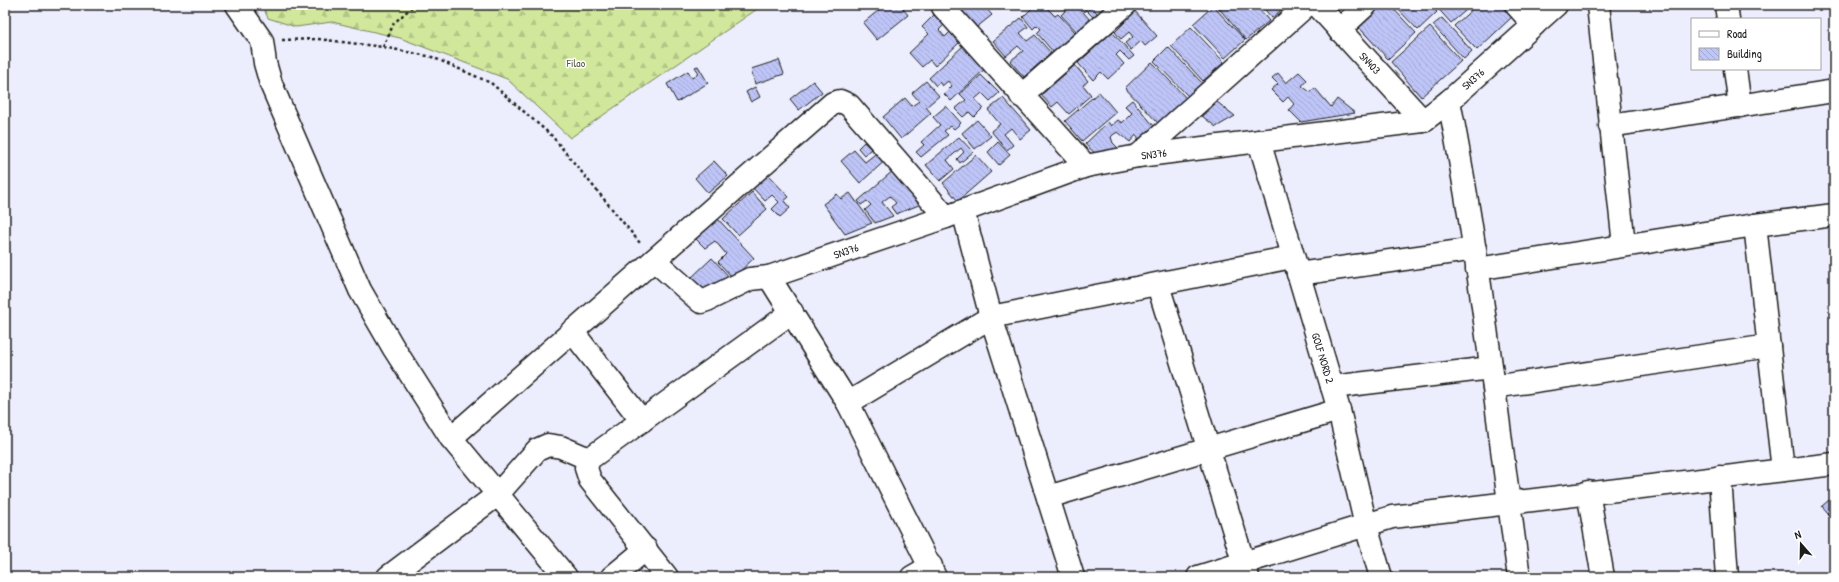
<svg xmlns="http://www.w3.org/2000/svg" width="1839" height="582" viewBox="0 0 1839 582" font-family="'Patrick Hand',sans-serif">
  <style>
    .forest { fill: url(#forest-firs); stroke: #76825c }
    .building { fill: url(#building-back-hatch); stroke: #1c1c1c }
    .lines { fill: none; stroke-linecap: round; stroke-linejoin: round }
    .minor-casing { stroke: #1c1c1c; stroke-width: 25 }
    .path { stroke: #1c1c1c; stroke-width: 2.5; stroke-dasharray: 3 3; stroke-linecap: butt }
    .minor { stroke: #fff; stroke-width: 22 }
    .labels { text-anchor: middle; stroke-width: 3; stroke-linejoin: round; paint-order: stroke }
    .park-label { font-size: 11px; fill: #525942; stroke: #fff }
    .street-label { font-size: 11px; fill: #1c1c1c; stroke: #fff }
  </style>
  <defs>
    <pattern id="forest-firs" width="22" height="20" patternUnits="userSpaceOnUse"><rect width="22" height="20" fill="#d1e79c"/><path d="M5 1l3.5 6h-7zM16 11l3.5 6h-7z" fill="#b3c686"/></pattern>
    <pattern id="building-back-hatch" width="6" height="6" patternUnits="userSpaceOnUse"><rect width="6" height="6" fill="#bec5f7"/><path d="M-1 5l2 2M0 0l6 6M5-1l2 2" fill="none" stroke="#a3a9d3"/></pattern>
  </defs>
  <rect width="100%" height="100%" fill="#eceefd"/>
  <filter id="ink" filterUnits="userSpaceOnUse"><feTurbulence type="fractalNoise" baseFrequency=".025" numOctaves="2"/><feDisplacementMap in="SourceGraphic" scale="8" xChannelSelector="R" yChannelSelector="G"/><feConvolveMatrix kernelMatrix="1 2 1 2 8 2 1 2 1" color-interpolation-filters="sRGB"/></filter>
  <g filter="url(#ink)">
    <polygon class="forest" points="262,5 763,5 570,138 507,79 400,38 332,22 296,27 268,18"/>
    <g class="building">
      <polygon points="885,5 900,5 908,15 877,40 863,23"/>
      <polygon points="957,5 983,5 992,15 977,27"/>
      <polygon points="1035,5 1044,5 1055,16 1058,14 1076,33 1054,53 1037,33 1041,29 1037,25 1033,29 1023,17"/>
      <polygon points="1066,5 1090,5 1098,14 1094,18 1086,10 1083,12 1091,21 1078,33 1061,15 1065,11 1064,6"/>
      <polygon points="1216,5 1256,5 1269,21 1246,40"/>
      <polygon points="1261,5 1287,5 1272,18"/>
      <polygon points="1374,5 1390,5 1416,33 1388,59 1355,23"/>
      <polygon points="1394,5 1430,5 1437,12 1418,30"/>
      <polygon points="1435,5 1472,5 1451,23"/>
      <polygon points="1477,5 1502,5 1513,16 1477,50 1454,26"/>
      <polygon points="1213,6 1245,40 1225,58 1193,24"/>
      <polygon points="1134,10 1157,36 1145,46 1141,41 1131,50 1125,43 1133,37 1129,32 1121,39 1115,32 1125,22 1123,20"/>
      <polygon points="934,15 944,25 939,30 945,37 951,31 961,41 935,66 930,60 922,67 909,53 929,34 922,27"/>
      <polygon points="1021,18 1028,27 1020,33 1027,41 1035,35 1051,53 1024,77 1010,61 1023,51 1018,46 1006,56 993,41"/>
      <polygon points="1442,18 1472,51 1464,59 1433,25"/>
      <polygon points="1191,27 1224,62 1203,81 1171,46"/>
      <polygon points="1430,27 1461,61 1421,97 1391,62"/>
      <polygon points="1112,32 1134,56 1129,60 1120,51 1116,55 1124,64 1108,79 1101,72 1093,80 1078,63"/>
      <polygon points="965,44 987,67 951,101 944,94 952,86 948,81 942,86 939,82 936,86 929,78"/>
      <polygon points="1168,47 1202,83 1188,96 1154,61"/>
      <polygon points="779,60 784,74 755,84 751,69"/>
      <polygon points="1152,62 1186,98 1159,124 1125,88"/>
      <polygon points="1075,65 1088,81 1083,85 1091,95 1069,114 1058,102 1052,107 1041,95"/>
      <polygon points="698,66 708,83 677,102 667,84 688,71 692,78 699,73 695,67"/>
      <polygon points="1299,72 1307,80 1302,86 1310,92 1315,88 1331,107 1337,99 1355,113 1301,122 1289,110 1294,104 1288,97 1283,102 1271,90 1278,84 1272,78 1278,73 1286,83"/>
      <polygon points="981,75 999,93 990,101 982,93 975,99 983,108 974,117 969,112 963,117 955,109 966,100 960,94"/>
      <polygon points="813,81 822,92 799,110 790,99"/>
      <polygon points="926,81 939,96 926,107 931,113 901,139 883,117 905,98 912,106 919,101 912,93"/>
      <polygon points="755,87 760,97 751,102 746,92"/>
      <polygon points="1099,92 1116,112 1082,141 1065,121"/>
      <polygon points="1003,98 1031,130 1020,139 1011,128 1004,134 1013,145 1007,150 991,131 1000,124 988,110"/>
      <polygon points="1132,100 1154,126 1139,139 1136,135 1130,142 1118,132 1114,134 1111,137 1113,143 1119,149 1096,154 1085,144 1108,122 1111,126 1118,120 1122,123 1132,113 1125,106"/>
      <polygon points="1217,102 1235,116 1216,127 1202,116"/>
      <polygon points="946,106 961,123 954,129 951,126 944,131 948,135 921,157 916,152 924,145 921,142 940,125 933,117"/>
      <polygon points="977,120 991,136 975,149 962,133"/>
      <polygon points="959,137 973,152 960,163 957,159 964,152 961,148 947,160 954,169 940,181 926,165"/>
      <polygon points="864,142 871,149 864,155 858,148"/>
      <polygon points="998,142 1010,155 999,165 988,152"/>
      <polygon points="854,150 865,162 879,151 887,159 860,183 841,161"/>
      <polygon points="976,155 991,172 958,201 943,183"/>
      <polygon points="714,161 728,176 708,193 695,178"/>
      <polygon points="895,169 924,203 896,214 891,207 896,203 890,196 882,202 893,216 875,223 865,210 871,205 867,201 861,205 858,201"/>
      <polygon points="767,174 789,197 784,201 790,208 780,217 772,209 779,202 772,195 765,201 752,187"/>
      <polygon points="752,192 767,209 738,235 723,219"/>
      <polygon points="850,193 872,223 845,234 823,204 837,194 841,199"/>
      <polygon points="717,218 754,258 733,278 718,262 726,254 715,241 705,248 695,238"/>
      <polygon points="712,258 731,279 707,295 691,278"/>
      <polygon points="1834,496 1834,520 1822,506"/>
    </g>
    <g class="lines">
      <g class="minor-casing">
        <g id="minor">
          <polyline points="237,5 262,41 265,63 271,84 360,290 393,347 451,438 566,577"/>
          <polyline points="1317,5 1423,121"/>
          <polyline points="1516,5 1534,25"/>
          <polyline points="1598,5 1624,245"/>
          <polyline points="1726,5 1728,19"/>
          <polyline points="943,7 1086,166"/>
          <polyline points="1339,30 1366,5"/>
          <polyline points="1735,69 1740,106"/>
          <polyline points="1021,96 1125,5"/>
          <path d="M1449,101C1480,258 1497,418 1519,577"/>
          <polyline points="1610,126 1834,91"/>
          <polyline points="1259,141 1339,410 1366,526 1381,577"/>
          <polyline points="1138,156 1307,5"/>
          <polyline points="963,211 991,317 1073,577"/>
          <polyline points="1755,225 1783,470"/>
          <polyline points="654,260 701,302 707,300 750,279 769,277"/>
          <polyline points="1477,269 1755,225 1834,215"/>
          <polyline points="1298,274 1475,249"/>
          <polyline points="1158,285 1248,577"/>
          <polyline points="572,331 642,421"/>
          <polyline points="1332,387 1491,368"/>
          <polyline points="1494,387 1769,346"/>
          <polyline points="848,403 991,317 1292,257"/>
          <polyline points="451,438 833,103 840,101 849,105 946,217"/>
          <polyline points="1720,477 1727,577"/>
          <polyline points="1588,492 1603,577"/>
          <polyline points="1048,497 1339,410"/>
          <polyline points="388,577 497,495 537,450 548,445 561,447 589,459"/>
          <polyline points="612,577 646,549"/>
          <polyline points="667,577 590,480 586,468 589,459 792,312"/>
          <polyline points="912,577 931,566"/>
          <polyline points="935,577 848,403 769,277 946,217 1086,166 1138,156 1423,121 1449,101 1556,5"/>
          <polyline points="1198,577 1392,517 1834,464"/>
        </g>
      </g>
      <g class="path">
        <polyline points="282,40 318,39 383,47 432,57 491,83 552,136 640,243"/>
        <polyline points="383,47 394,23 414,5"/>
      </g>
      <use href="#minor" class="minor"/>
    </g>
  </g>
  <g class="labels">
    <g class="park-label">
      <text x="576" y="67">Filao</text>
    </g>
    <g class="street-label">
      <text transform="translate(1370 63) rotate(47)" y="4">SN403</text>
      <text transform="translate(1473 79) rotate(-42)" y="4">SN376</text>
      <text transform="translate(1154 154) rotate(-7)" y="4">SN376</text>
      <text transform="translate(846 251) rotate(-19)" y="4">SN376</text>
      <text transform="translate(1323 358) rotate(73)" y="4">GOLF NORD 2</text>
    </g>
  </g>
  <rect width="1839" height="582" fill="none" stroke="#fff" stroke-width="20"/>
  <rect x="10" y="10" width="1819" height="562" fill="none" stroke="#1c1c1c" stroke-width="1.5" filter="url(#ink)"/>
  <rect x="1691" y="18" width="130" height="52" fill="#ffffff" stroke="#a4a4a4"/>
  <rect x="1699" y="31" width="20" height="6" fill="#ffffff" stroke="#a4a4a4"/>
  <text x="1727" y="38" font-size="12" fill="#1c1c1c">Road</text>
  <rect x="1699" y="48" width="20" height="12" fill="url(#building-back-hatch)" stroke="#a4a4a4"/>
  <text x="1727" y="58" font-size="12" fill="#1c1c1c">Building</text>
  <g transform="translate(1801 544) rotate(340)" stroke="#ffffff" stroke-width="3" paint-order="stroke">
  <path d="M0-3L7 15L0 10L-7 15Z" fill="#1c1c1c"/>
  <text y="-6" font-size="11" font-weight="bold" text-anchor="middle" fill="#1c1c1c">N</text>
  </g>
</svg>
